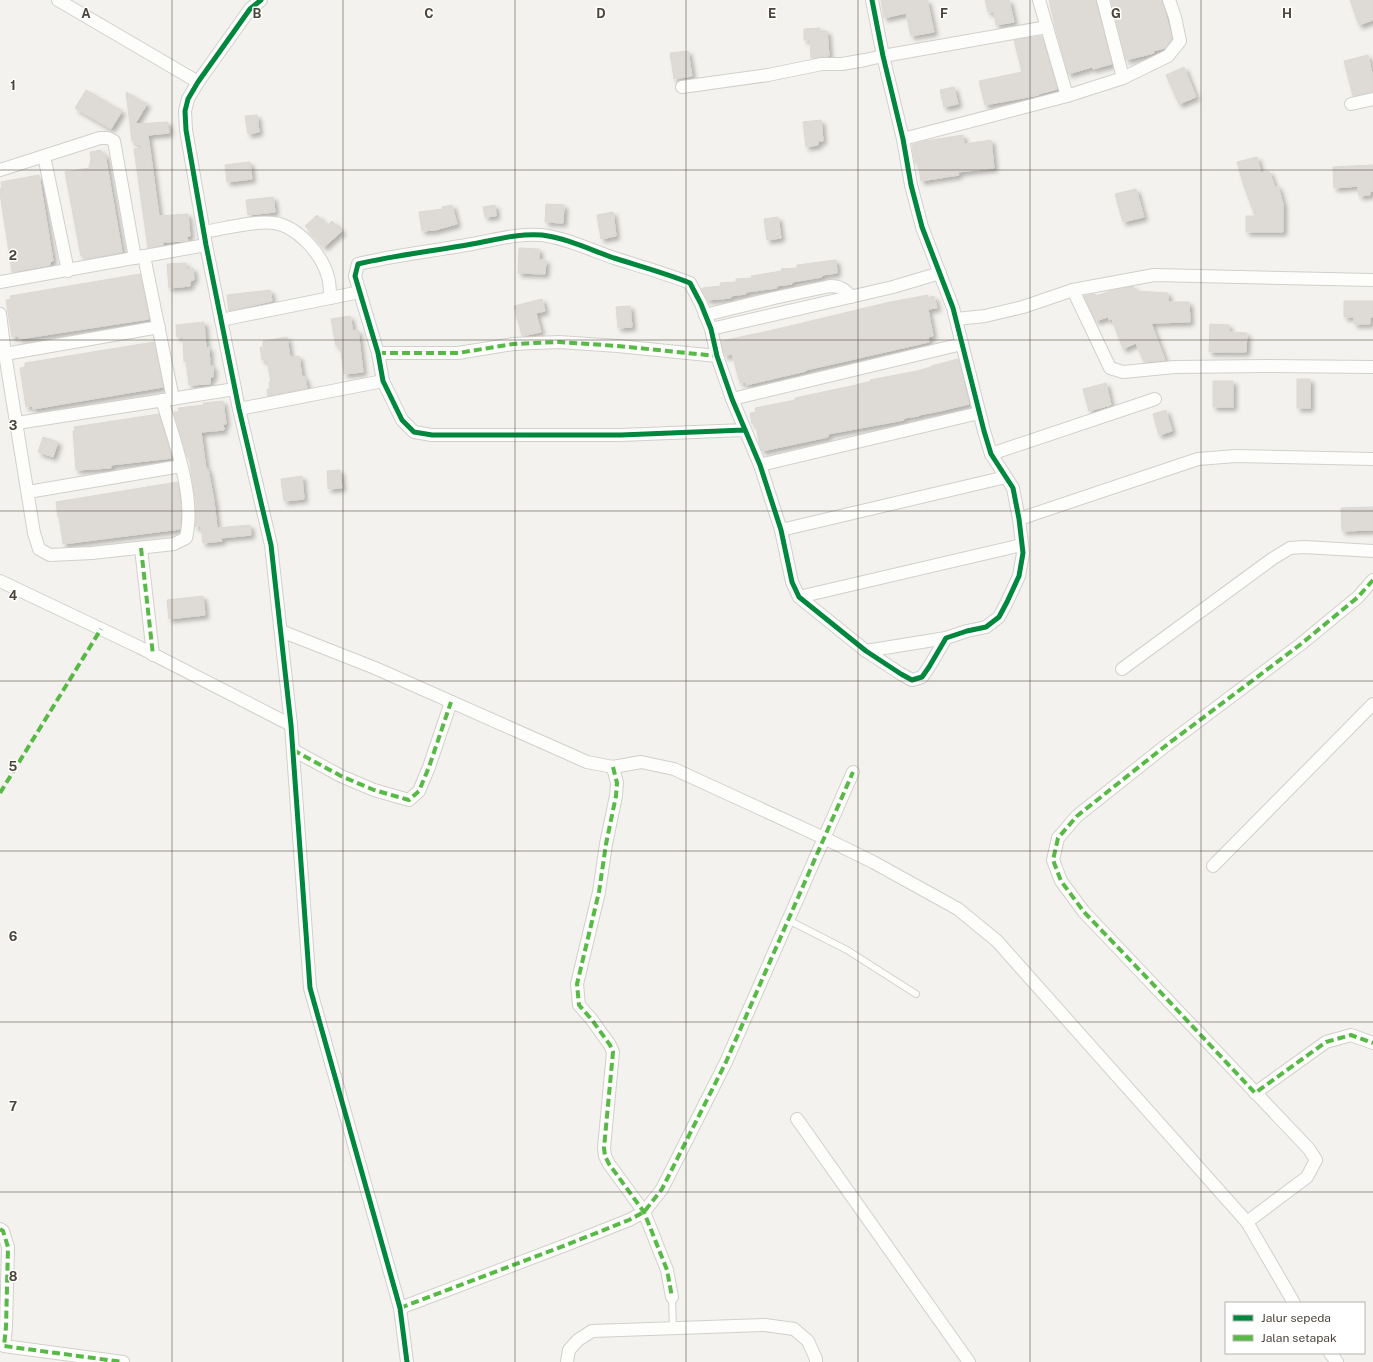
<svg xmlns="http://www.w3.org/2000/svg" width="1373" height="1362" viewBox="0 0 1373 1362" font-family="'Public Sans',sans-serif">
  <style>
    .building { fill: #dedbd6; stroke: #dcd9d4; filter: url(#shadow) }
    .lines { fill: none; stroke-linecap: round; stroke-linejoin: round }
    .service-casing { stroke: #d2d0cb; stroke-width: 8 }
    .minor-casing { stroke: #d2d0cb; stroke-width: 14 }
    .service { stroke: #fdfdfc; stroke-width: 6 }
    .minor { stroke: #fdfdfc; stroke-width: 12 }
    .quiet { stroke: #58b947; stroke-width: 4; stroke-dasharray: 8 4; stroke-linecap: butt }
    .cycleway-casing { stroke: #fff; stroke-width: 8 }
    .cycleway { stroke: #00873e; stroke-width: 5 }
    .grid { fill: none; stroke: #4b4439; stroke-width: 1; stroke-opacity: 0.55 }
    .grid-label { font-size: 13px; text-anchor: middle; font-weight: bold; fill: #4b4439; stroke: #fff; stroke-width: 3; stroke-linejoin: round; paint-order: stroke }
  </style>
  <defs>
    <filter id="shadow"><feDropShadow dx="3.5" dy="3.5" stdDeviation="2" flood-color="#0004"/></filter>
  </defs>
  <rect width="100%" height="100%" fill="#f4f2ee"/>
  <g class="building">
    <polygon points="881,0 927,0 934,32 911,36 906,13 884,18"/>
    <polygon points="985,0 1009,0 1014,22 996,25 994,12 988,12"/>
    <polygon points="1049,0 1096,0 1112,64 1093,69 1092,67 1068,74 1056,30"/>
    <polygon points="1111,0 1162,0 1172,39 1165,48 1153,51 1154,53 1126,60"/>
    <polygon points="1350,0 1373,0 1373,20 1359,25"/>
    <polygon points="820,28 820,31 827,31 829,56 811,58 810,40 804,40 804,29"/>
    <polygon points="1042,36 1057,89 1039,94 1039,95 985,105 979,81 1022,72 1014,40"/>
    <polygon points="688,51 692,76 674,79 670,53"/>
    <polygon points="1368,55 1373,78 1373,92 1353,96 1344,61"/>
    <polygon points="1184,67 1196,97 1179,104 1166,75"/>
    <polygon points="954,87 958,104 944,107 940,90"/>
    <polygon points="86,90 122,111 111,129 75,108"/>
    <polygon points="126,92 147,104 135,124 168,122 169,133 148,135 159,216 188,214 190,236 187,236 188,241 163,242 163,245 148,248 134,149 142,147 132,141"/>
    <polygon points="257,115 259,132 248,134 245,116"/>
    <polygon points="821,120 823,141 818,141 818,145 806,147 803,122"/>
    <polygon points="963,135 964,144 991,140 994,168 958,172 959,175 921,181 918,163 915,163 912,145 925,141"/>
    <polygon points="101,150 102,155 105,154 122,252 85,259 85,255 81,256 65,172 89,168 91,159 90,152"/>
    <polygon points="1257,157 1261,173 1269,171 1275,187 1278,186 1283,204 1283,232 1246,232 1246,216 1255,216 1243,183 1237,162"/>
    <polygon points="250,162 252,179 227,182 225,165"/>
    <polygon points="1373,165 1373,191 1370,192 1370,195 1359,196 1358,186 1334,188 1333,167"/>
    <polygon points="39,175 53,261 50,262 50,265 12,272 0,193 0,188 2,188 1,182"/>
    <polygon points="1136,189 1144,217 1123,222 1115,194"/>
    <polygon points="273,197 275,212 248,215 246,200"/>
    <polygon points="546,204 564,205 563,223 545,222"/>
    <polygon points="452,205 457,224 435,230 422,231 419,212 443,209 442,207"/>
    <polygon points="495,205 496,216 485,217 483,207"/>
    <polygon points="613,212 616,236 601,239 597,215"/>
    <polygon points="317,215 327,226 332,221 342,231 324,247 305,226"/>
    <polygon points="778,217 781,238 767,240 764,219"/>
    <polygon points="519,248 539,249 539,260 546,260 545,274 518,273"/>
    <polygon points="836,260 837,273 822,275 822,277 792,282 792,284 776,286 777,288 746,292 746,294 730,296 731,298 707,300 702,291 702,288 721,286 720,283 736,282 736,279 752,278 751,276 782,271 781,269 797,268 797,265"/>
    <polygon points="186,263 186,269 193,268 194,280 190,281 190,286 169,288 167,264"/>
    <polygon points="140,274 149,319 19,339 19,336 12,337 6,300 11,299 10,296"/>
    <polygon points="1133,286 1135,291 1168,293 1168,302 1189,302 1190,322 1151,323 1165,360 1144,362 1136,343 1123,349 1112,319 1109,320 1108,317 1096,321 1084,296 1095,294 1096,296 1113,290"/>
    <polygon points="270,290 272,301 229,311 227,295"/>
    <polygon points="928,295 928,298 934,296 937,308 928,309 933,336 928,337 929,342 837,363 806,370 806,371 746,385 746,382 740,383 732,354 725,356 724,354 721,341 769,331 890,302"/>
    <polygon points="542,299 545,311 536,313 541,332 522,336 514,306"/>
    <polygon points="1344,301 1373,301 1373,317 1370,317 1370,324 1354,324 1354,317 1344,317"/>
    <polygon points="630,306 632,327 618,328 616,307"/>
    <polygon points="350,316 353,331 358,330 363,372 344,374 340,345 336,346 331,319"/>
    <polygon points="204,322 206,348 209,347 210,366 213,366 213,377 210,378 210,384 189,385 186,361 184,362 183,337 177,337 176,325"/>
    <polygon points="1210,324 1229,325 1229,332 1247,333 1246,352 1209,352"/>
    <polygon points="287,337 290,357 299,356 302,377 305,377 307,388 268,396 267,389 270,389 269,382 271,381 267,360 262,360 260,347 263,347 263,341"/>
    <polygon points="154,342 163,387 33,409 32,406 26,407 20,368 25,367 25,363"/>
    <polygon points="958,359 969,404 940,411 919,415 919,416 904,418 904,420 828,434 828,437 762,451 759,443 756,424 752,424 750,413 756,412 755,408 795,400 795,398 856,385 871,381 870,380 917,371 931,367 931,366"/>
    <rect x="1297" y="379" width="13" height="29"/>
    <rect x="1213" y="381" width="20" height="26"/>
    <polygon points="1106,383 1111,405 1089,411 1083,389"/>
    <polygon points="223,401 226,424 223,424 224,430 201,432 206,469 208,469 214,501 217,528 250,525 251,535 221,538 222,541 203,543 201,526 195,527 196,504 189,457 187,457 174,412 179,412 178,408 204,405 203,403"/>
    <polygon points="1166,410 1172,431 1159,435 1153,414"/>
    <polygon points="159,414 172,458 111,465 111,468 76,470 73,431 75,431 74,427"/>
    <polygon points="43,437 58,442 53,457 38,452"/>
    <polygon points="340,470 342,488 328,489 327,471"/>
    <polygon points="302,476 304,499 284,501 281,479"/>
    <polygon points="177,482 181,505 180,529 63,544 59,516 58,517 56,502"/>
    <polygon points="1373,507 1373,530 1342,531 1341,508"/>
    <polygon points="203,596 205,615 169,619 167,600"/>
  </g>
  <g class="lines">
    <g class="service-casing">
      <g id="service">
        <polyline points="788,920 847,950 916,994"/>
        <polyline points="672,1297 673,1328"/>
      </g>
    </g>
    <g class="minor-casing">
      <g id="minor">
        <polyline points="58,0 198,82"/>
        <polyline points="261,0 250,9 198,82 188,99 185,111 186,130 206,245 239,409 271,545 291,725 310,988 400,1308 407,1362"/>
        <polyline points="1039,0 1067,96 1123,78 1168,56 1180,41 1175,17 1169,0"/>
        <polyline points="1103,0 1123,78"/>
        <polyline points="682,87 768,75 822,64 842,64 865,60 883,56 1047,27"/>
        <polyline points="1351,104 1373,99"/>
        <polyline points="903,139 1067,96"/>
        <polyline points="44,156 68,271"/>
        <polyline points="0,170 100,138 108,138 114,141 135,258"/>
        <path d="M204,232C223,229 256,220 274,223C297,226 322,254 328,277C330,283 330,291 330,298"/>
        <polyline points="144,256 173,399"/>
        <polyline points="0,282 206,245"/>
        <polyline points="1073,290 1110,368 1123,372 1175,367 1266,366 1373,367"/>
        <path d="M0,314L5,354L34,533L39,549L50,555L92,553L174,544L186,538C196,497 174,440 162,400"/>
        <path d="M705,315L774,298L830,286C840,286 845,289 851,297"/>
        <polyline points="956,319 985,316 1023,307 1073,290 1154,275 1373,280"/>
        <polyline points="221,320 360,292"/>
        <polyline points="711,329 893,287 940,273"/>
        <polyline points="378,353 458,353 513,344 559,342 618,346 717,356"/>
        <polyline points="5,354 159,327"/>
        <polyline points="732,399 962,344"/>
        <polyline points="239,409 383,381"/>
        <polyline points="17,423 235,389"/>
        <path d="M744,430L621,435H432L414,432L402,420L383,381L378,353L355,276L358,264C396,255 434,251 472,244C495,240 518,233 542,235C566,238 591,250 614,258C639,266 665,273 690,283L701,304L711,329L717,356L732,399L760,465L781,530L792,582L799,597L866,651L901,674L912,680L922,677L929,667L946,638L967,631L986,627L999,617L1007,602L1019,576L1023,553L1019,519L1013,488L991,454L984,431L953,308L922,227L911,185L903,139L883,56L872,0"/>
        <polyline points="991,454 1155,399"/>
        <polyline points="760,465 979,413"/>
        <polyline points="28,492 181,466"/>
        <polyline points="1019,519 1198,459 1236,456 1373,459"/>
        <polyline points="781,530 1006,477"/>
        <polyline points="141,548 153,655"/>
        <polyline points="0,581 139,647 291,725"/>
        <polyline points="799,597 1022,545"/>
        <polyline points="281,631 375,668 587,762 613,767 641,762 674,769 824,838 873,862 958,909 997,941 1247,1222 1294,1303"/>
        <polyline points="866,651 946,638"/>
        <polyline points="1122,669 1272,559 1290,548 1304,547 1373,551"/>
        <polyline points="293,750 341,776 374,790 409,800 419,791 429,767 451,702"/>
        <polyline points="613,767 617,783 616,796 606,844 599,892 577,984 579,1005 592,1020 610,1045 613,1052 604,1148 605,1156 609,1164 644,1212 667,1270 672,1297"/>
        <polyline points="1213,866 1373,704"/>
        <polyline points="1255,1093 1326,1042 1351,1035 1373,1043"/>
        <polyline points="797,1119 969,1362"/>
        <polyline points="1247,1222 1307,1177 1316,1160 1309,1149 1084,912 1061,881 1053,860 1058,838 1077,816 1164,747 1301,644 1358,597 1373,580"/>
        <polyline points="0,1229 3,1231 8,1247 6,1327 4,1346 123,1362"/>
        <polyline points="400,1308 566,1245 629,1220 644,1212 662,1189 726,1062 853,772"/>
        <polyline points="1330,1353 1337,1362"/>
        <polyline points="567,1362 569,1350 578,1340 592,1331 765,1325 794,1329 808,1341 816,1359 816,1362"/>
      </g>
    </g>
    <use href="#service" class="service"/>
    <use href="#minor" class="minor"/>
    <g class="quiet">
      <polyline points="378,353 458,353 513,344 559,342 618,346 717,356"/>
      <polyline points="141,548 153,655"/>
      <polyline points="1373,580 1358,597 1301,644 1164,747 1077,816 1058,838 1053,860 1061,881 1084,912 1150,981 1255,1093 1326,1042 1351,1035 1373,1043"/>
      <polyline points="293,750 341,776 374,790 409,800 419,791 429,767 451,702"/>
      <polyline points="613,767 617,783 616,796 606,844 599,892 577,984 579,1005 592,1020 610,1045 613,1052 604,1148 605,1156 609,1164 644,1212 667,1270 672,1297"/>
      <polyline points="0,793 101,629"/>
      <polyline points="0,1229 3,1231 8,1247 6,1327 4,1346 123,1362"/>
      <polyline points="400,1308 566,1245 629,1220 644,1212 662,1189 726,1062 853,772"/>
    </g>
    <g class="cycleway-casing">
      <g id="cycleway">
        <polyline points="261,0 250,9 198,82 188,99 185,111 186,130 206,245 239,409 271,545 291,725 310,988 400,1308 407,1362"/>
        <path d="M744,430L621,435H432L414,432L402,420L383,381L378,353L355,276L358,264C396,255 434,251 472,244C495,240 518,233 542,235C566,238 591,250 614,258C639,266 665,273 690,283L701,304L711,329L717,356L732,399L760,465L781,530L792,582L799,597L866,651L901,674L912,680L922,677L929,667L946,638L967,631L986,627L999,617L1007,602L1019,576L1023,553L1019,519L1013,488L991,454L984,431L953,308L922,227L911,185L903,139L883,56L872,0"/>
      </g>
    </g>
    <use href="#cycleway" class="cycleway"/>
  </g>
  <path class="grid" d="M172,0V1362M343,0V1362M515,0V1362M686,0V1362M858,0V1362M1030,0V1362M1201,0V1362M0,170H1373M0,340H1373M0,511H1373M0,681H1373M0,851H1373M0,1022H1373M0,1192H1373"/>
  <g class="grid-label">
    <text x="86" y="18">A</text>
    <text x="257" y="18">B</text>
    <text x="429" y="18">C</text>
    <text x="601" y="18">D</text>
    <text x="772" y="18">E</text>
    <text x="944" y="18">F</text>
    <text x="1116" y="18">G</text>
    <text x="1287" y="18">H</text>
    <text x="13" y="90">1</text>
    <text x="13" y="260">2</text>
    <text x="13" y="430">3</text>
    <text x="13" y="600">4</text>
    <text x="13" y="771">5</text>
    <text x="13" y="941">6</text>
    <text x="13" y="1111">7</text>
    <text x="13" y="1281">8</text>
  </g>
  <rect x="1225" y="1302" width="140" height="52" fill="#ffffff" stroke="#b7b4b0"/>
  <rect x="1233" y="1315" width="20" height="6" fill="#00873e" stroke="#b7b4b0"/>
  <text x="1261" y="1322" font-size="12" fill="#4b4439">Jalur sepeda</text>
  <rect x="1233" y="1335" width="20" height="6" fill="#58b947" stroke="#b7b4b0"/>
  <text x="1261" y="1342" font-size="12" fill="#4b4439">Jalan setapak</text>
</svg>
